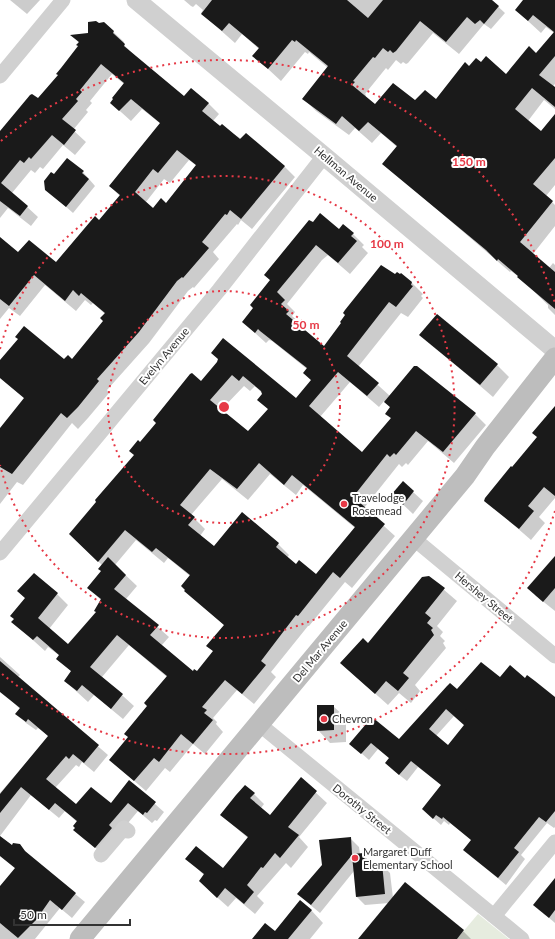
<svg xmlns="http://www.w3.org/2000/svg" width="555" height="939" viewBox="0 0 555 939" font-family="Lato,sans-serif">
  <style>
    .green { fill: #e6ecdf }
    .shadow { fill: #0003; fill-rule: evenodd }
    .building { fill: #1a1a1a; fill-rule: evenodd }
    .lines { fill: none; stroke-linecap: round; stroke-linejoin: round }
    .minor { stroke: #d0d0d0; stroke-width: 15 }
    .tertiary { stroke: #d0d0d0; stroke-width: 19 }
    .secondary { stroke: #bdbdbd; stroke-width: 21 }
    .ring { fill: none; stroke: #e63946; stroke-width: 2; stroke-dasharray: 2 4 }
    .poi-dot { fill: #e63946; stroke: #fff; stroke-width: 1.5 }
    .labels { text-anchor: middle; stroke-width: 4; stroke-linejoin: round; paint-order: stroke }
    .street-label { font-size: 11px; fill: #333; stroke: #fff }
    .poi-label { font-size: 11px; fill: #333; stroke: #fff; text-anchor: start }
    .centre { fill: #e63946; stroke: #fff; stroke-width: 2 }
    .ring-label { font-size: 12px; text-anchor: middle; font-weight: bold; fill: #e63946; stroke: #fff; stroke-width: 4; stroke-linejoin: round; paint-order: stroke }
  </style>
  <rect width="100%" height="100%" fill="#fff"/>
  <polygon class="green" points="478,914 509,939 457,939"/>
  <g class="shadow">
    <polygon points="10,0 40,0 27,14"/>
    <polygon points="184,0 491,0 505,13 491,29 484,24 459,54 433,33 408,63 406,64 403,62 401,64 396,60 388,70 386,68 365,94 366,95 365,97 375,106 436,101 469,67 481,63 506,75 536,54 554,33 546,27 541,33 516,10 525,0 555,0 555,84 552,87 555,89 555,109 544,100 528,121 541,132 555,116 555,185 546,196 555,205 555,226 533,254 549,268 553,263 555,265 555,315 548,308 548,305 519,277 511,271 510,272 384,164 397,147 381,133 372,143 355,128 349,135 316,111 304,99 328,68 309,52 308,54 305,52 281,81 254,56 259,49 242,34 235,43 201,13 203,10 196,4 193,7 191,6"/>
    <path d="M89,23H104L124,42L123,44L135,56L184,98L208,103L219,114L213,121L284,166L295,177L252,229L241,220L238,225L237,224L213,252L219,259L194,288L193,287L188,291L149,343L107,390L109,393L88,418L78,429L72,423L23,485L17,482L0,504V429L25,399L0,378V361L72,360L104,321L105,314L93,303L91,305L85,300L76,311L45,285L20,316L9,308L0,319V238L19,254L57,264L99,221L120,196L110,186L161,124L142,109L131,121L111,103L124,84L112,74L90,101L92,103L86,110L88,112L73,130L86,142L75,155L63,145L43,169L40,167L35,173L31,170L12,193L38,217L31,226L8,208L0,218V132L38,99L59,75L80,47L79,43L72,35L89,34ZM189,160L197,166L166,204L154,209L146,202L164,179L170,183Z"/>
    <polygon points="83,172 95,186 73,213 46,189 54,175"/>
    <path d="M339,230L353,234L364,245L362,247L368,253L350,274L328,255L322,260L287,304L295,312L292,316L299,322L297,325L324,347L395,275L412,283L423,294L421,296L423,298L408,317L401,313L358,367L390,396L475,414L486,425L454,463L428,441L408,465L406,463L402,467L399,464L364,508L395,536L352,588L345,582L309,626H308L271,672L276,677L254,704L237,690L213,718L217,722L216,724L223,732L205,754L193,744L170,772L165,768L146,791L110,760L129,737L167,677L129,645L102,677L134,706L123,719L94,695L88,702L65,681L72,672L58,659L60,656L48,647L45,651L13,622L26,599L18,591L57,594L68,605L49,629L68,646L97,612L101,600L88,588L102,571V565L81,545L135,455L140,443L201,382L218,362L296,400L312,381L304,373L307,369L272,341L269,340L266,343L243,322L254,308L271,281L265,275ZM350,382L379,407L384,401L391,408L386,413L391,419L362,453L320,417ZM244,386L250,391L255,386L263,394L258,400L269,410L248,432L221,410ZM270,474L296,495L303,485L355,528L316,575L296,565L287,558L289,555L278,544L214,547L200,536L205,529L191,515L222,479L248,500ZM136,540L164,563L168,558L190,576L186,591L225,626L208,646L214,652L197,673H193L161,646L169,637L126,599L137,586L115,565Z"/>
    <polygon points="421,335 497,365 509,377 493,397"/>
    <polygon points="555,407 555,498 539,517 545,523 531,540 485,500 538,437"/>
    <polygon points="403,483 423,501 413,514 393,495"/>
    <polygon points="555,557 555,611 535,595"/>
    <polygon points="429,577 457,601 437,626 443,632 440,636 445,641 443,643 446,648 415,685 420,691 411,703 399,693 388,705 341,663 368,644"/>
    <polygon points="0,657 20,675 18,677 108,755 94,772 82,762 79,767 76,765 55,788 77,806 111,804 130,782 164,812 157,821 155,820 152,823 138,811 118,835 105,856 75,830 77,822 65,811 59,818 31,795 0,836 0,793 49,736 38,728 36,730 26,723 17,713 20,709 0,689"/>
    <path d="M500,679H525L555,698V827L554,828L547,823L521,855L525,859L506,885L471,856L472,840L450,823L449,825L444,821L441,825L423,809L442,785L418,767L407,781L393,770L390,759L378,749L369,760L351,744L399,741L458,690ZM454,716L465,726L448,746L436,736Z"/>
    <polygon points="333,706 346,718 346,742 330,743 318,730"/>
    <polygon points="301,779 327,803 299,837 308,847 291,868 286,863 257,896 264,903 255,914 236,898 228,907 210,891 204,875 187,859 223,869 248,838 221,815 254,794 264,804 261,808 270,816"/>
    <polygon points="0,837 12,846 20,845 31,858 85,902 72,918 60,908 35,939 0,939 0,888 16,869 0,856"/>
    <polygon points="350,838 359,847 360,854 363,854 372,865 381,864 390,873 393,898 463,931 471,939 360,939 389,903 365,905 356,896 354,871 320,913 308,903 299,894"/>
    <polygon points="555,884 555,923 534,905"/>
    <polygon points="311,910 323,923 310,939 253,939 275,933"/>
  </g>
  <g class="building">
    <polygon points="212,0 347,0 368,18 383,0 492,0 499,6 484,24 480,20 475,24 467,17 446,42 420,21 396,51 393,53 390,50 388,52 383,48 375,58 373,57 353,81 355,82 352,85 375,104 393,83 415,100 425,90 436,99 465,62 469,66 476,58 481,62 486,56 506,74 529,46 536,53 554,32 533,15 528,21 515,10 523,0 555,0 555,56 539,75 555,87 555,107 532,88 515,109 541,131 555,114 555,158 533,184 553,201 520,242 555,272 555,309 517,277 518,276 498,259 497,261 486,250 382,164 397,146 368,122 359,131 342,116 336,124 302,99 328,66 296,40 295,42 292,40 268,69 252,56 259,48 229,23 222,31 201,14"/>
    <path d="M96,21L99,23L104,22L114,31L113,33L125,44L124,46L184,96L191,88L209,103L202,111L220,126L222,124L240,139L246,133L285,166L241,219L230,210L227,215L225,214L202,242L209,248L183,278L182,277L177,281L139,332L97,379L99,381L78,407L67,418L61,413L12,474L0,467V428L24,398L0,378V360L18,339L15,337L24,326L64,359L68,355L72,359L103,321L100,318L105,313L81,293L79,296L73,290L65,301L34,275L9,306L0,299V237L18,252L29,240L56,262L95,216L99,220L120,195L109,186L160,123L131,99L119,111L110,103L113,99L112,98L124,83L101,64L80,90L82,92L76,99L78,101L62,119L76,130L64,145L52,135L31,159L29,157L24,163L20,160L1,183L28,206L20,216L0,201V131L30,95L32,94L38,98L58,75L56,74L61,68L78,46L76,45L79,42L70,35L88,33V22ZM177,150L196,165L166,203L161,198L153,208L135,192L153,169L158,173Z"/>
    <polygon points="67,158 84,171 82,173 89,179 66,207 45,190 44,181 51,172 54,174"/>
    <path d="M320,213L339,229L343,224L354,233L351,236L357,241L338,263L316,245L277,292L285,300L281,304L289,311L286,314L324,346L341,323L340,322L345,315L343,313L345,310L381,265L395,274L397,272L400,274L401,273L412,282L411,285L413,286L396,307L389,302L347,356L379,383L367,396L338,372L309,406L362,452L391,418L385,414L390,407L384,402L414,366H417L476,413L443,452L416,431L396,455L394,453L390,457L387,454L353,497L385,524L340,578L333,572L298,616L296,615L261,661L266,665L242,694L225,680L202,707L207,710L204,713L213,720L193,744L181,734L159,762L154,758L134,781L109,760L128,737L124,734L147,706L144,703L167,676L117,635L90,667L123,694L111,709L82,685L77,691L64,681L71,671L56,659L59,655L37,636L33,640L11,622L14,619L10,616L25,598L17,591L34,573L58,593L38,618L68,644L96,612L94,611L101,599L87,588L101,571L98,569L108,557L126,575L114,589L159,625L150,635L193,671L194,669L197,671L213,651L206,646L224,625L184,591L185,590L181,586L190,575L156,548L152,552L125,530L98,562L69,534L96,502L95,500L134,455L129,451L138,440L140,442L156,423L153,420L190,374L192,373L201,381L217,362L218,359L211,353L223,338L296,398L311,380L303,373L307,368L260,331L258,329L255,333L242,322L253,308L250,305L270,280L264,275L309,220L313,222ZM232,375L239,381L243,376L261,391L262,394L257,400L268,409L248,431L210,400ZM259,463L284,485L292,475L355,527L316,574L299,560L296,564L276,547L279,543L242,512L214,546L188,525L195,517L180,505L210,469L237,489Z"/>
    <polygon points="437,314 498,364 480,385 419,335"/>
    <polygon points="555,406 555,496 544,487 528,506 534,511 519,529 484,501 485,498 511,466 512,467 537,437 532,433"/>
    <polygon points="403,481 414,491 403,505 391,495"/>
    <polygon points="555,556 555,588 543,602 527,588"/>
    <polygon points="429,576 445,588 425,613 431,618 427,623 433,628 431,630 434,635 403,673 409,678 398,691 386,681 375,694 340,663 363,638 368,643 422,577"/>
    <polygon points="0,661 99,745 84,763 73,754 69,759 66,756 46,779 76,804 91,787 111,803 129,780 156,802 147,813 145,812 143,815 128,803 109,825 112,828 95,848 73,830 75,828 73,826 77,821 55,803 49,810 21,787 0,813 0,794 48,736 28,719 26,722 15,714 20,708 0,692"/>
    <path d="M481,662L500,677L510,665L525,678L527,675L535,681L555,697V811L546,822L539,817L514,848L519,852L498,878L463,850L471,840L443,817L442,819L436,815L433,819L422,809L441,785L411,761L399,775L385,763L389,758L371,743L361,754L349,744L372,717L399,739L447,686L450,683L457,689ZM446,709L464,725L448,745L429,729Z"/>
    <polygon points="317,705 334,705 334,730 317,731"/>
    <polygon points="301,777 317,791 288,827 299,835 280,858 275,853 263,868 261,867 247,885 254,892 244,904 225,888 217,898 199,881 204,874 185,859 196,846 223,868 248,837 220,815 236,795 245,785 255,793 250,798 270,815"/>
    <polygon points="0,836 12,845 13,843 20,844 25,851 76,893 62,910 50,900 36,920 18,938 0,923 0,886 15,868 0,856"/>
    <polygon points="351,837 352,854 364,853 365,864 382,863 385,894 356,897 352,855 311,905 297,894 322,865 319,840"/>
    <polygon points="555,878 555,910 549,918 533,905"/>
    <polygon points="405,882 464,930 457,939 358,939"/>
    <polygon points="300,900 312,910 288,939 252,939 265,923 275,931"/>
  </g>
  <g class="lines">
    <g class="minor">
      <polyline points="0,76 63,0"/>
      <polyline points="413,538 555,656"/>
      <polyline points="0,553 219,290 324,156"/>
      <polyline points="259,724 522,939"/>
      <polyline points="101,855 124,828 128,831"/>
      <polyline points="494,916 555,842"/>
    </g>
    <polyline class="tertiary" points="136,0 324,156 555,350"/>
    <polyline class="secondary" points="80,939 465,476 485,447 555,358"/>
  </g>
  <g class="ring">
    <circle cx="224" cy="407" r="116"/>
    <path d="M0 349A231 231 0 1 1 0 465"/>
    <path d="M555 511A347 347 0 0 1 1 673M1 141A347 347 0 0 1 555 303"/>
  </g>
  <g class="poi-dot">
    <circle cx="344" cy="504" r="4"/>
    <circle cx="324" cy="719" r="4"/>
    <circle cx="355" cy="858" r="4"/>
  </g>
  <g class="labels">
    <g class="street-label">
      <text transform="translate(346 174) rotate(40)" y="4">Hellman Avenue</text>
      <text transform="translate(164 356) rotate(-50)" y="4">Evelyn Avenue</text>
      <text transform="translate(484 597) rotate(40)" y="4">Hershey Street</text>
      <text transform="translate(320 651) rotate(-50)" y="4">Del Mar Avenue</text>
      <text transform="translate(362 809) rotate(39)" y="4">Dorothy Street</text>
    </g>
    <g class="poi-label">
      <text x="352" y="502">Travelodge<tspan x="352" dy="13">Rosemead</tspan></text>
      <text x="332" y="723">Chevron</text>
      <text x="363" y="856">Margaret Duff<tspan x="363" dy="13">Elementary School</tspan></text>
    </g>
  </g>
  <circle cx="224" cy="407" r="6" class="centre"/>
  <g class="ring-label">
    <text x="469" y="166">150 m</text>
    <text x="387" y="248">100 m</text>
    <text x="306" y="329">50 m</text>
  </g>
  <path d="M14 919v6h116v-6" fill="none" stroke="#333333" stroke-width="2"/>
  <text x="20" y="919" font-size="12" fill="#333333" stroke="#ffffff" stroke-width="3" paint-order="stroke">50 m</text>
</svg>
